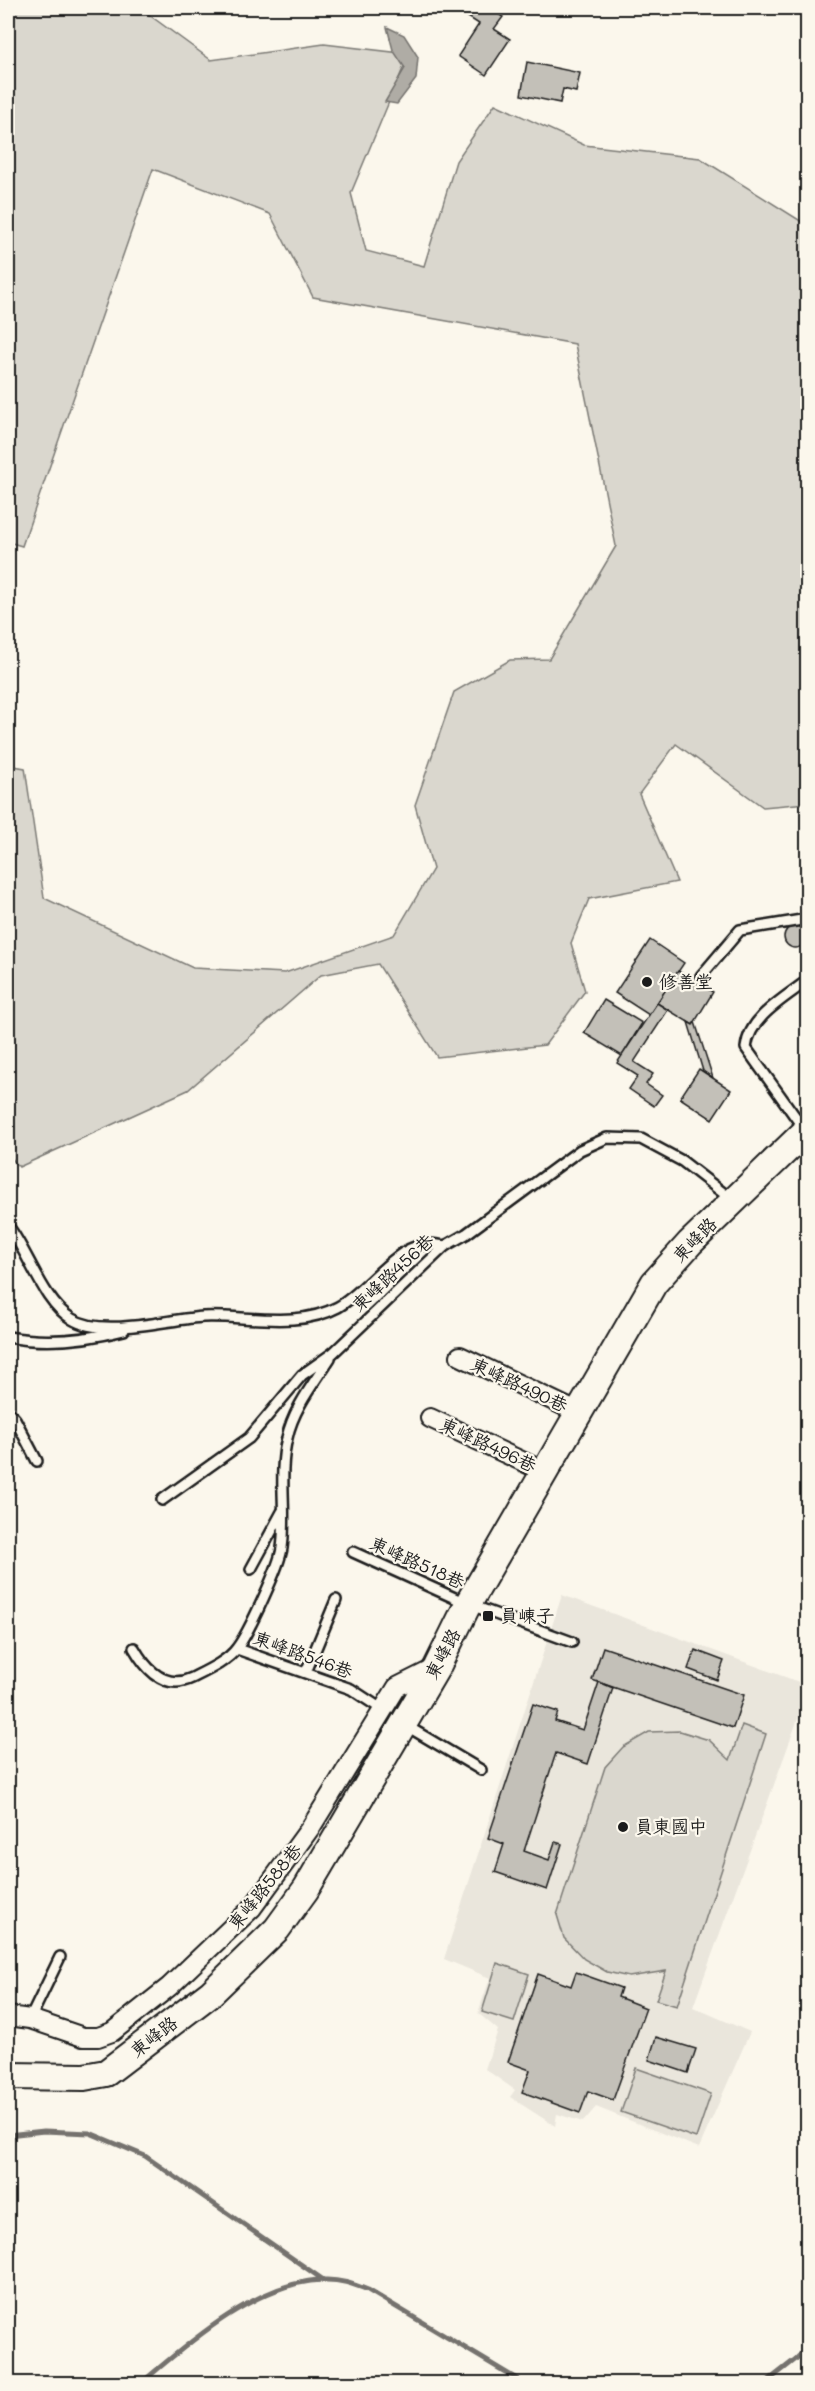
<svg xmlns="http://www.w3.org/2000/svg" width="815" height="2391" viewBox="0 0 815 2391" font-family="Mali,'LXGW WenKai TC',sans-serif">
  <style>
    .built { fill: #eae6dc }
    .green { fill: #dad7ce; stroke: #7b7a75; stroke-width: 1.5 }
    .water { fill: #afaca5; stroke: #74726e; stroke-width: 1.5 }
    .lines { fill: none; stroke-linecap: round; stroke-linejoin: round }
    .stream { stroke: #74726e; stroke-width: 5 }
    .building { fill: #c3c0b8; stroke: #1c1c1c; stroke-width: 1.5 }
    .lane-casing { stroke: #1c1c1c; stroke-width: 14 }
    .street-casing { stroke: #1c1c1c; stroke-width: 22 }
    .secondary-casing { stroke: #1c1c1c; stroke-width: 30 }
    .lane { stroke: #fbf7ec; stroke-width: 9 }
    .street { stroke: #fbf7ec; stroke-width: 18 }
    .secondary { stroke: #fbf7ec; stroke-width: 26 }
    .poi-dot { fill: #1c1c1c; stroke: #fbf7ec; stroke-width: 2 }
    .labels { text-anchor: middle; stroke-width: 4.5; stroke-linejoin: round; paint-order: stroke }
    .poi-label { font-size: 18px; fill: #1c1c1c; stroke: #fbf7ec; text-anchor: start }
    .street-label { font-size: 18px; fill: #1c1c1c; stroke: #fbf7ec }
  </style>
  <rect width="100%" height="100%" fill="#fbf7ec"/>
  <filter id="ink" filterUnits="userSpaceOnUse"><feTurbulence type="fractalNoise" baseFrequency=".0167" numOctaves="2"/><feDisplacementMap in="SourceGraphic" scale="12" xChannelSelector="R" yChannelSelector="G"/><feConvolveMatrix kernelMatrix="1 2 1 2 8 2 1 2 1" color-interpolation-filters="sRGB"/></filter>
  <g filter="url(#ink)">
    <polygon class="built" points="562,1595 807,1685 807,1694 693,2007 750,2032 699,2148 596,2107 583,2122 557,2114 555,2126 510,2097 515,2090 485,2069 498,2030 478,2013 490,1978 444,1959"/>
    <g class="green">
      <polygon points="8,8 141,9 211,60 324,44 409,54 351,193 366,251 424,266 456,161 495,104 584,145 700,158 807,225 807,803 763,807 676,744 639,794 677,882 589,899 571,943 585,991 545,1045 437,1057 378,964 321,975 188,1090 19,1167 8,1154 8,765 25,768 44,898 193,968 285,973 394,935 433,869 415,805 454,692 510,660 549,659 616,546 575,344 313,297 270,214 153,169 22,546 8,542"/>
      <polygon points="742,1725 766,1734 677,2006 656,2000 666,1971 629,1977 607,1972 584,1959 564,1938 557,1915 605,1767 623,1747 649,1732 680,1731 709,1740 730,1760"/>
      <polygon points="497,1963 529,1974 514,2022 482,2012"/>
      <polygon points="636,2068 711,2094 696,2138 621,2112"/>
    </g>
    <polygon class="water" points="387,27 404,35 418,57 416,79 397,104 385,102 405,68 393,50"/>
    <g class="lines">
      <g class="stream">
        <polyline points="8,2135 44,2131 90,2133 145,2156 322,2279"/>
        <path d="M140,2384C187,2344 258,2281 323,2280C339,2279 353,2284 368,2290L525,2384"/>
        <polyline points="764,2384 796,2359 808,2347"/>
      </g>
    </g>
    <g class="building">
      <polygon points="474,8 489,8 503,17 494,29 510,39 486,75 458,56 479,24 468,17"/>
      <polygon points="527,62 580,73 576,92 563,89 560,103 521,95"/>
      <circle cx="795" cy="937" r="11"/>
      <polygon points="650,940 684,963 649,1015 615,993"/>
      <polygon points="678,971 713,992 693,1025 657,1003"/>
      <polygon points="604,1000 642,1023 622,1056 584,1033"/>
      <polygon points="657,1003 668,1010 634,1062 653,1074 646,1084 662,1095 654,1106 629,1089 638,1076 617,1063"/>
      <polygon points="688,1022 693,1025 695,1022 713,1078 703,1071"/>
      <polygon points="699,1069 731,1090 712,1119 680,1098"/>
      <polygon points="603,1647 744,1695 733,1728 592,1680"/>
      <polygon points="695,1650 724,1661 717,1680 688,1669"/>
      <polygon points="599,1682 613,1688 588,1764 556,1753 524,1851 549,1860 555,1842 562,1844 547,1890 495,1872 504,1844 488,1838 533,1704 558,1712 555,1721 583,1730"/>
      <polygon points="576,1972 621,1988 618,1997 646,2008 613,2100 588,2091 580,2113 522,2092 530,2070 508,2062 538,1974 571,1986"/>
      <polygon points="656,2037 696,2049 688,2073 649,2060"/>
    </g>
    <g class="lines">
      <g class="lane-casing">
        <g id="lane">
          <polyline points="701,976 740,930 808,919"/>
          <path d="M804,1129L746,1048C749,1017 785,998 808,980"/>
          <path d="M8,1226C29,1253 43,1302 72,1319C103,1338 168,1319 203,1317C247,1315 297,1329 338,1307C365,1292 393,1250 422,1245C429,1243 438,1245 445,1246"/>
          <path d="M8,1337C47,1344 86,1340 124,1330"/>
          <polyline points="8,1411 15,1419 37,1461"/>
          <polyline points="162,1500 249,1438 302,1375 333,1353 445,1246 466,1234 580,1150 607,1138 641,1139 682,1161 731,1199"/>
          <polyline points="353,1552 468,1604 572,1642"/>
          <polyline points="251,1569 282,1512"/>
          <path d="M134,1648C146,1669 165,1691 192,1678C206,1671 228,1661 237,1648C248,1634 280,1565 282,1548C287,1511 278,1475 287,1438C293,1409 314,1383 330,1358"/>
          <polyline points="237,1649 351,1689 383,1710"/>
          <polyline points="306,1672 336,1600"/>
          <polyline points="405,1725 481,1770"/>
          <polyline points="30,2019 60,1957"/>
        </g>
      </g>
      <g class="street-casing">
        <g id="street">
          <polyline points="460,1356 579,1413"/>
          <polyline points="430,1418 545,1472"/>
          <polyline points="8,2016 30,2019 83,2037 98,2037 112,2032 169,1987 252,1908 311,1827 397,1687 437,1667"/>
        </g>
      </g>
      <g class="secondary-casing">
        <polyline id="secondary" points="8,2076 84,2077 106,2073 211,1993 277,1929 306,1889 437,1667 468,1604 654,1283 690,1243 808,1129"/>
      </g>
      <use href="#lane" class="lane"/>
      <use href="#street" class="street"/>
      <use href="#secondary" class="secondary"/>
    </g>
  </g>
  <g class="poi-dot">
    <circle cx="647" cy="982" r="6"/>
    <rect x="482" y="1610" width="12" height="12" rx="3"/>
    <circle cx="623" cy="1827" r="6"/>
  </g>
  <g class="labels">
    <g class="poi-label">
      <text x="659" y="988">修善堂</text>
      <text x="500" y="1622">員崠子</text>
      <text x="635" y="1833">員東國中</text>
    </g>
    <g class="street-label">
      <text transform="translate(695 1240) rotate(-46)" y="6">東峰路</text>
      <text transform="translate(393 1273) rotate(-43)" y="6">東峰路456巷</text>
      <text transform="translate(519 1385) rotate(25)" y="6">東峰路490巷</text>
      <text transform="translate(488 1445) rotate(25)" y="6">東峰路496巷</text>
      <text transform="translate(417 1563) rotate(24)" y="6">東峰路518巷</text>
      <text transform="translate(443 1654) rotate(-62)" y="6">東峰路</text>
      <text transform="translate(303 1655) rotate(20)" y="6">東峰路546巷</text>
      <text transform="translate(265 1887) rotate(-51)" y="6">東峰路588巷</text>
      <text transform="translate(154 2037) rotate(-38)" y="6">東峰路</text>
    </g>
  </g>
  <rect width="815" height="2391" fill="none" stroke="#fbf7ec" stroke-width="30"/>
  <rect x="15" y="15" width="785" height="2361" fill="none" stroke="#1c1c1c" stroke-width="2" filter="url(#ink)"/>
</svg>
